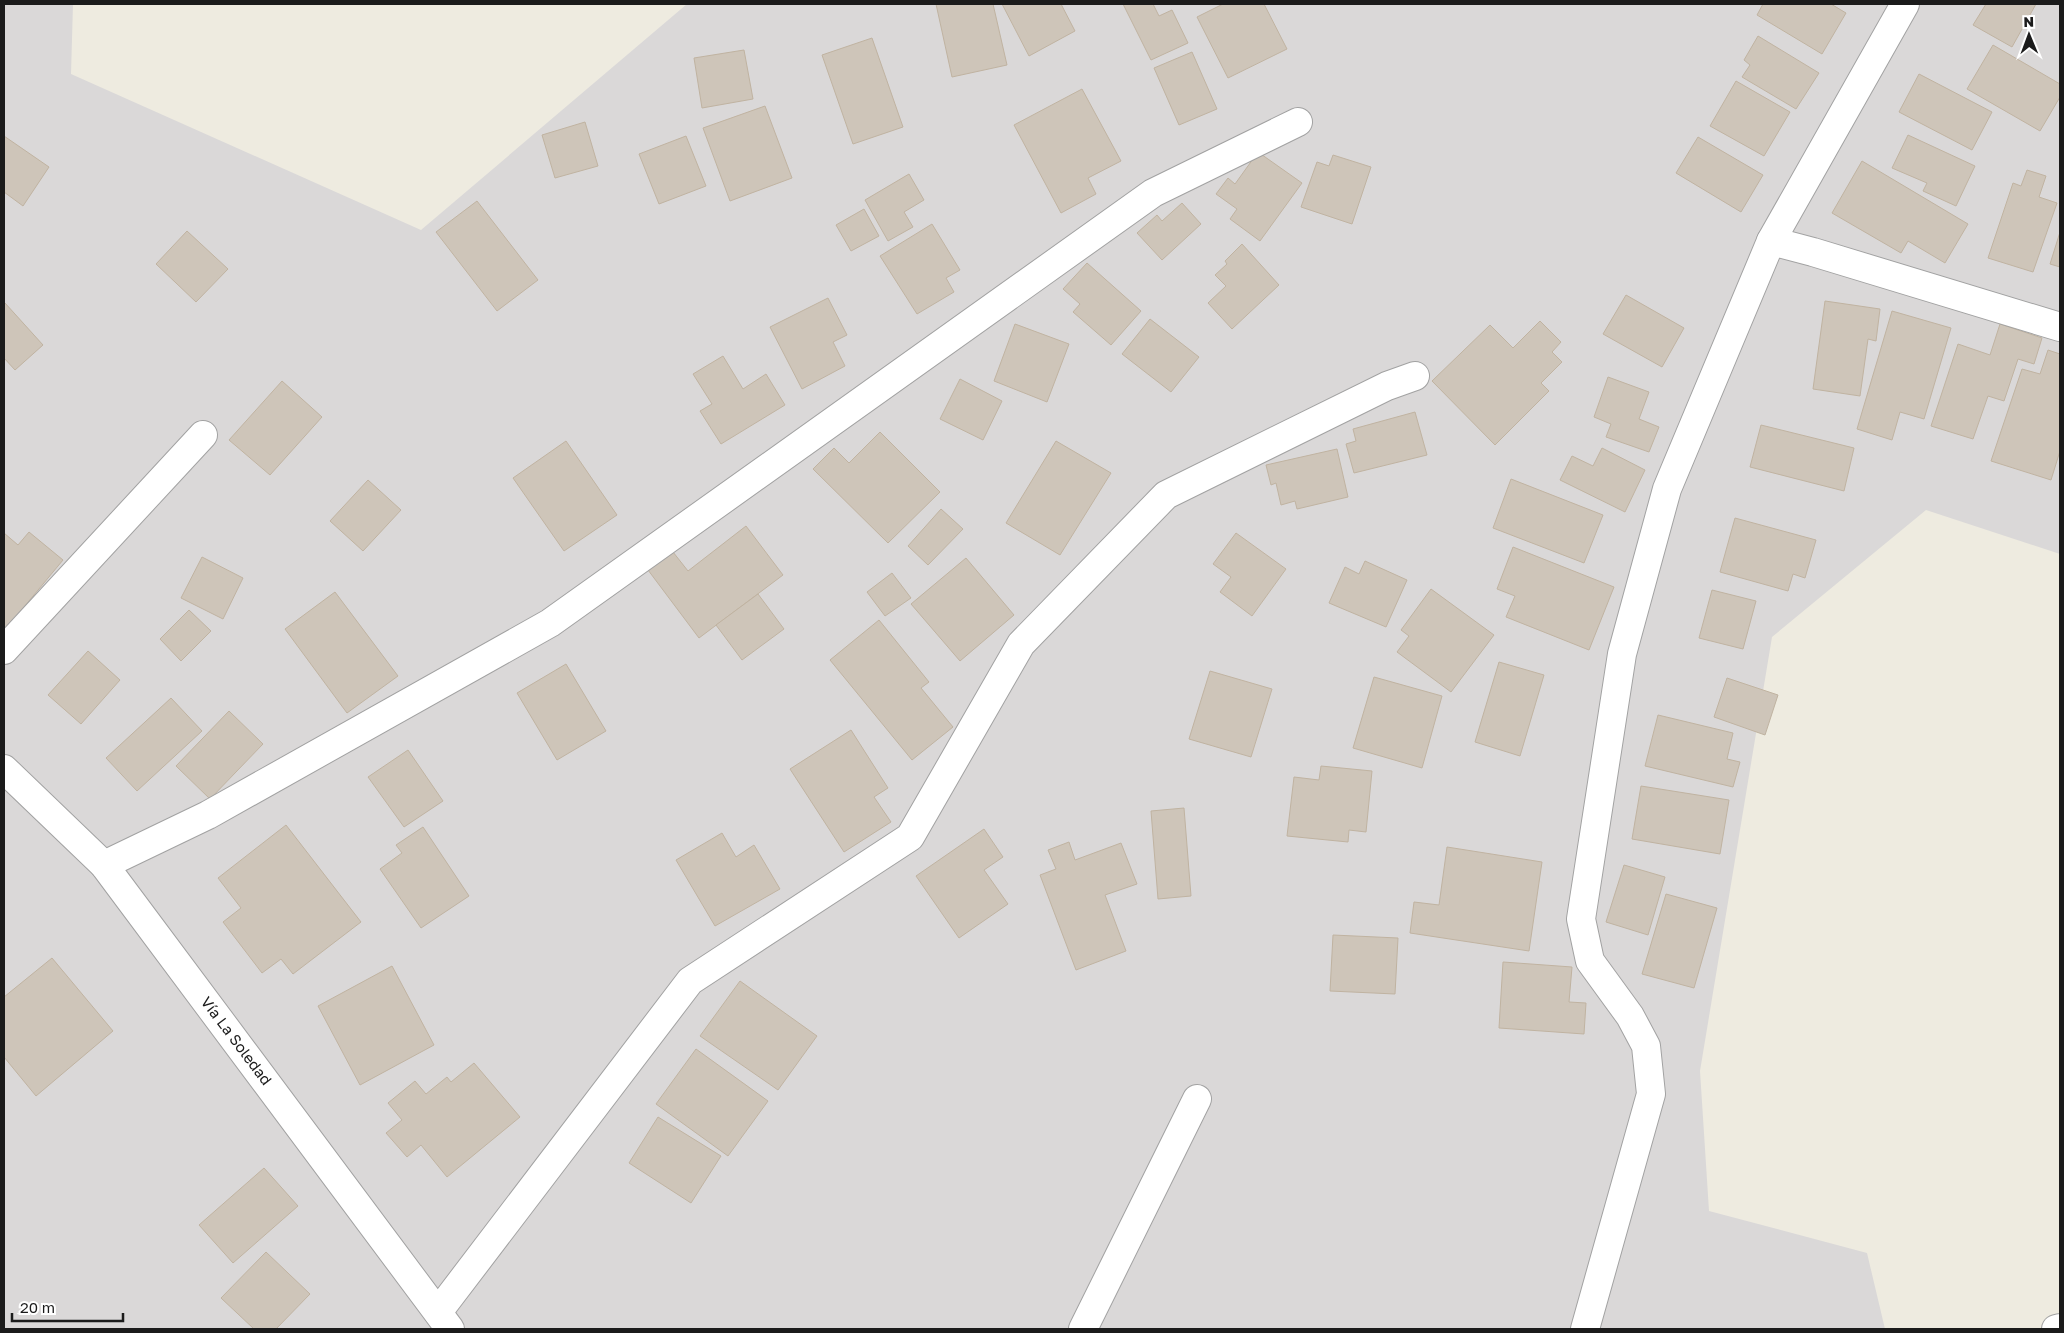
<svg xmlns="http://www.w3.org/2000/svg" width="2064" height="1333" viewBox="0 0 2064 1333" font-family="'Golos Text',sans-serif">
  <style>
    .residential { fill: #dad8d8 }
    .building { fill: #cec5b9; stroke: #c0b3a1 }
    .lines { fill: none; stroke-linecap: round; stroke-linejoin: round }
    .minor-casing { stroke: #a2a2a2; stroke-width: 30 }
    .tertiary-casing { stroke: #a2a2a2; stroke-width: 30 }
    .minor { stroke: #fff; stroke-width: 28 }
    .tertiary { stroke: #fff; stroke-width: 28 }
    .labels { text-anchor: middle; stroke-width: 4; stroke-linejoin: round; paint-order: stroke }
    .street-label { font-size: 15px; fill: #1b1b1b; stroke: #fff }
  </style>
  <rect width="100%" height="100%" fill="#eeebe0"/>
  <polygon class="residential" points="4,4 73,4 71,74 421,230 687,4 2060,4 2060,554 1926,510 1772,637 1700,1071 1709,1211 1867,1253 1885,1329 4,1329"/>
  <g class="building">
    <polygon points="936,4 993,4 1007,65 952,77"/>
    <polygon points="1002,4 1061,4 1075,31 1029,56"/>
    <polygon points="1123,4 1153,4 1159,16 1172,10 1188,43 1151,60"/>
    <polygon points="1223,4 1264,4 1287,49 1228,78 1197,17"/>
    <polygon points="1763,4 1831,4 1846,13 1822,54 1757,15"/>
    <polygon points="1986,4 2036,4 2012,47 1973,25"/>
    <polygon points="1758,36 1819,73 1796,109 1742,77 1750,65 1744,60"/>
    <polygon points="872,38 903,127 853,144 822,55"/>
    <polygon points="1993,45 2060,84 2060,97 2040,131 1967,89"/>
    <polygon points="744,50 753,99 702,108 694,58"/>
    <polygon points="1192,52 1217,109 1179,125 1154,68"/>
    <polygon points="1919,74 1992,112 1972,150 1899,112"/>
    <polygon points="1736,81 1790,112 1764,156 1710,126"/>
    <polygon points="1082,89 1121,161 1088,178 1096,194 1061,213 1014,125"/>
    <polygon points="765,106 792,178 730,201 703,128"/>
    <polygon points="585,122 598,166 555,178 542,135"/>
    <polygon points="1908,135 1975,166 1956,206 1923,191 1927,183 1892,168"/>
    <polygon points="4,136 49,167 23,206 4,192"/>
    <polygon points="686,136 706,186 659,204 639,154"/>
    <polygon points="1698,137 1763,175 1741,212 1676,173"/>
    <polygon points="1258,152 1302,183 1260,241 1230,219 1237,209 1216,194 1228,178 1235,184"/>
    <polygon points="1333,155 1371,167 1352,224 1301,207 1317,162 1329,166"/>
    <polygon points="1862,161 1968,224 1945,263 1908,241 1901,253 1832,213"/>
    <polygon points="2027,170 2046,176 2039,197 2057,203 2033,272 1988,258 2013,183 2021,186"/>
    <polygon points="909,174 924,200 904,212 913,227 888,241 865,200"/>
    <polygon points="477,201 538,280 497,311 436,232"/>
    <polygon points="1182,203 1201,224 1162,260 1137,233 1157,215 1162,221"/>
    <polygon points="864,209 879,236 851,251 836,225"/>
    <polygon points="932,224 960,270 946,278 954,292 917,314 880,256"/>
    <polygon points="187,231 228,269 196,302 156,264"/>
    <polygon points="2060,232 2060,267 2050,264"/>
    <polygon points="1242,244 1279,285 1232,329 1208,303 1226,286 1215,275 1227,264 1225,261"/>
    <polygon points="1087,263 1141,311 1111,345 1073,312 1080,304 1063,289"/>
    <polygon points="1626,295 1684,328 1662,367 1603,334"/>
    <polygon points="828,298 847,335 833,342 845,366 802,389 770,327"/>
    <polygon points="1825,301 1880,309 1876,341 1868,339 1860,396 1813,389"/>
    <polygon points="5,303 43,345 15,370 4,358 4,305"/>
    <polygon points="1892,311 1951,328 1924,419 1900,412 1892,440 1857,429"/>
    <polygon points="1150,319 1199,357 1171,392 1122,354"/>
    <polygon points="1540,321 1561,342 1552,352 1562,362 1541,383 1549,391 1495,445 1432,381 1490,325 1513,348"/>
    <polygon points="1015,324 1069,344 1047,402 994,381"/>
    <polygon points="2000,324 2042,338 2034,364 2018,359 2004,401 1988,396 1973,439 1931,426 1958,344 1990,355"/>
    <polygon points="2048,350 2060,354 2060,451 2051,480 1991,461 2022,369 2040,374"/>
    <polygon points="723,356 743,389 766,374 785,405 721,444 700,411 712,404 693,374"/>
    <polygon points="1608,377 1649,392 1639,419 1659,427 1649,452 1606,437 1611,424 1594,417"/>
    <polygon points="960,379 1002,401 983,440 940,419"/>
    <polygon points="282,381 322,417 270,475 229,440"/>
    <polygon points="1415,412 1427,455 1354,473 1346,444 1356,441 1353,429"/>
    <polygon points="1761,425 1854,448 1844,491 1750,467"/>
    <polygon points="880,432 940,492 888,543 813,469 834,448 849,463"/>
    <polygon points="566,441 617,515 564,551 513,478"/>
    <polygon points="1056,441 1111,473 1060,555 1006,523"/>
    <polygon points="1602,448 1645,470 1625,512 1560,480 1572,456 1593,466"/>
    <polygon points="1337,449 1348,497 1297,509 1295,501 1281,505 1276,483 1271,485 1266,465"/>
    <polygon points="1511,479 1603,515 1584,563 1493,528"/>
    <polygon points="368,480 401,510 363,551 330,521"/>
    <polygon points="941,509 963,529 928,565 908,546"/>
    <polygon points="1735,518 1816,540 1805,578 1793,574 1788,591 1720,572"/>
    <polygon points="746,526 783,575 699,638 648,570 673,552 688,571"/>
    <polygon points="29,532 63,560 4,631 4,533 18,545"/>
    <polygon points="1236,533 1286,569 1252,616 1220,592 1231,577 1213,564"/>
    <polygon points="1513,547 1614,587 1589,650 1506,617 1515,596 1497,589"/>
    <polygon points="202,557 243,578 223,619 181,598"/>
    <polygon points="966,558 1014,615 960,661 911,604"/>
    <polygon points="1365,561 1407,580 1386,627 1329,603 1345,567 1359,574"/>
    <polygon points="892,573 911,598 885,616 867,592"/>
    <polygon points="1431,589 1494,635 1451,692 1397,652 1409,636 1401,630"/>
    <polygon points="1712,590 1756,601 1743,649 1699,638"/>
    <polygon points="335,592 398,676 347,713 285,629"/>
    <polygon points="758,594 784,629 742,660 716,625"/>
    <polygon points="189,610 211,631 181,661 160,639"/>
    <polygon points="879,620 929,682 921,688 953,727 912,760 830,660"/>
    <polygon points="88,651 120,680 81,724 48,695"/>
    <polygon points="1499,662 1544,675 1520,756 1475,742"/>
    <polygon points="566,664 606,731 557,760 517,693"/>
    <polygon points="1210,671 1272,689 1251,757 1189,739"/>
    <polygon points="1374,677 1442,696 1422,768 1353,748"/>
    <polygon points="1727,678 1778,695 1765,735 1714,717"/>
    <polygon points="171,698 202,731 137,791 106,758"/>
    <polygon points="229,711 263,744 210,799 176,766"/>
    <polygon points="1658,715 1733,733 1727,759 1740,762 1733,787 1645,766"/>
    <polygon points="851,730 888,788 874,797 891,822 844,852 790,769"/>
    <polygon points="408,750 443,801 404,827 368,777"/>
    <polygon points="1321,766 1372,771 1366,832 1349,830 1348,842 1287,836 1294,777 1319,780"/>
    <polygon points="1641,786 1729,800 1720,854 1632,839"/>
    <polygon points="1184,808 1191,896 1158,899 1151,811"/>
    <polygon points="286,825 361,922 293,974 281,959 262,973 223,922 241,908 218,878"/>
    <polygon points="423,827 469,896 421,928 380,869 402,853 396,845"/>
    <polygon points="984,829 1003,857 984,870 1008,904 959,938 916,876"/>
    <polygon points="722,833 736,857 754,845 780,889 715,926 676,860"/>
    <polygon points="1069,842 1075,860 1121,843 1137,884 1105,895 1126,951 1076,970 1040,875 1056,869 1048,850"/>
    <polygon points="1447,847 1542,862 1529,951 1410,933 1414,902 1439,905"/>
    <polygon points="1624,865 1665,877 1648,935 1606,922"/>
    <polygon points="1666,894 1717,908 1694,988 1642,974"/>
    <polygon points="1333,935 1398,938 1395,994 1330,991"/>
    <polygon points="52,958 113,1031 36,1096 4,1057 4,997"/>
    <polygon points="1503,962 1572,967 1569,1002 1586,1003 1584,1034 1499,1028"/>
    <polygon points="392,966 434,1045 360,1085 318,1006"/>
    <polygon points="740,981 817,1036 778,1090 700,1036"/>
    <polygon points="696,1049 768,1101 728,1156 656,1104"/>
    <polygon points="474,1063 520,1117 447,1177 421,1145 407,1157 386,1133 402,1120 388,1103 415,1081 426,1094 447,1077 451,1082"/>
    <polygon points="658,1117 721,1156 691,1203 629,1163"/>
    <polygon points="264,1168 298,1206 233,1263 199,1225"/>
    <polygon points="266,1252 310,1294 276,1329 254,1329 221,1298"/>
  </g>
  <g class="lines">
    <g class="minor-casing">
      <g id="minor">
        <polyline points="1771,241 1905,4"/>
        <polyline points="4,650 203,435"/>
        <polyline points="104,865 208,815 550,623 1153,193 1298,122"/>
        <polyline points="438,1312 690,981 910,837 1021,644 1166,495 1387,386 1415,376"/>
        <polyline points="1083,1329 1197,1099"/>
        <polyline points="1585,1329 1651,1094 1646,1046 1630,1016 1590,961 1581,919 1622,654 1667,489 1771,241 1813,252 2060,327"/>
        <polyline points="2056,1329 2060,1328"/>
      </g>
    </g>
    <g class="tertiary-casing">
      <polyline id="tertiary" points="4,769 104,865 450,1329"/>
    </g>
    <use href="#minor" class="minor"/>
    <use href="#tertiary" class="tertiary"/>
  </g>
  <g class="labels">
    <g class="street-label">
      <text transform="translate(236 1041) rotate(53)" y="5">Vía La Soledad</text>
    </g>
  </g>
  <rect width="2064" height="1333" fill="none" stroke="#1b1b1b" stroke-width="10"/>
  <g transform="translate(2029 35) rotate(359)" stroke="#ffffff" stroke-width="4" paint-order="stroke">
  <path d="M0-4L9 19L0 12L-9 19Z" fill="#1b1b1b"/>
  <text y="-8" font-size="14" font-weight="bold" text-anchor="middle" fill="#1b1b1b">N</text>
  </g>
  <path d="M12 1313v8h111v-8" fill="none" stroke="#1b1b1b" stroke-width="2.5"/>
  <text x="20" y="1313" font-size="15" fill="#1b1b1b" stroke="#ffffff" stroke-width="4" paint-order="stroke">20 m</text>
</svg>
